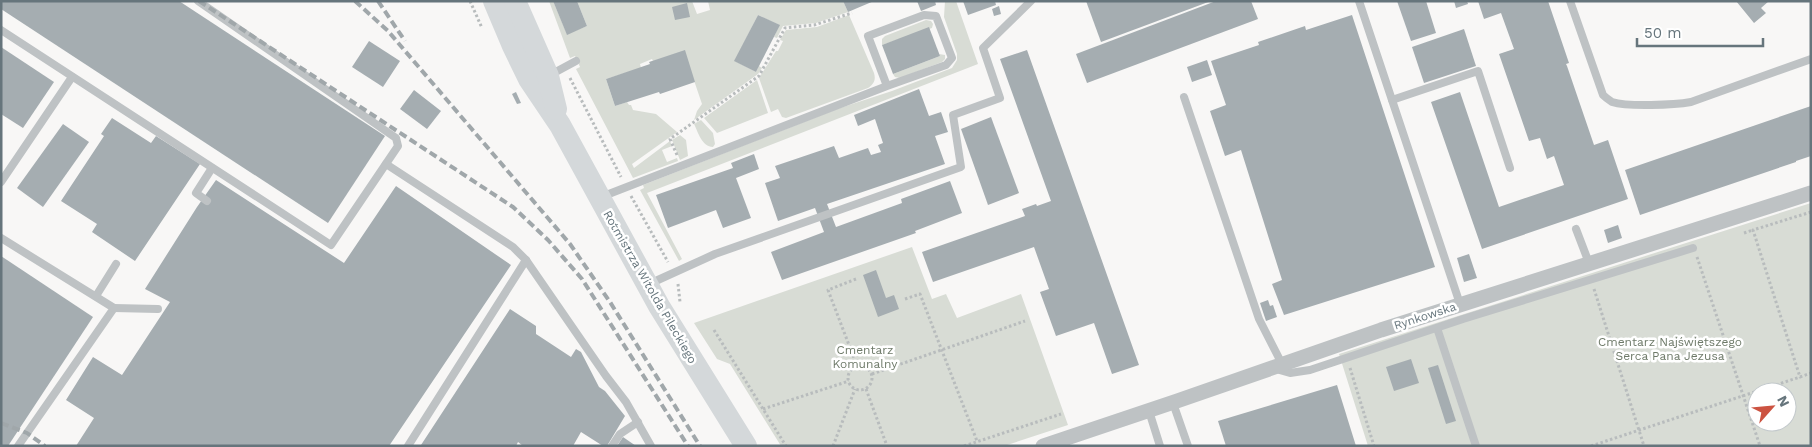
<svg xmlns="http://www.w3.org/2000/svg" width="1812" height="447" viewBox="0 0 1812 447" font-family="'Work Sans',sans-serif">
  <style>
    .green { fill: #d8dcd5; fill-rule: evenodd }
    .building { fill: #a5adb1 }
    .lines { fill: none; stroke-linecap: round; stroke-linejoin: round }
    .path { stroke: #b8bcbd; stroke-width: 3; stroke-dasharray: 2.5 2.5; stroke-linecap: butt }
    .service { stroke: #bec2c4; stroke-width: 8 }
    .minor { stroke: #bec2c4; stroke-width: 15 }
    .primary { stroke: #d4d8da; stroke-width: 22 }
    .rail { stroke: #a0a7aa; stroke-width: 4; stroke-dasharray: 8 4; stroke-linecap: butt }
    .labels { text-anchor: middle; stroke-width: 5; stroke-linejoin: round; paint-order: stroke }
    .street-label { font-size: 12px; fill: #66757c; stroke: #fff }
    .park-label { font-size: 12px; fill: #6e7a69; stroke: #fff }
  </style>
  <rect width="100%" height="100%" fill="#f8f7f6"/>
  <g class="green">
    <polygon points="549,1 553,1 567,34 587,26 577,1 692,1 697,14 710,10 708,1 843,1 848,12 816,23 783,26 777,38 774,37 779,25 758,15 735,61 756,72 759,66 762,68 758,74 694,120 697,111 702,104 684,51 653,61 652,59 640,64 641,68 606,79 615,106 627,102 629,105 631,105 633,110 656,114 677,132 632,164 634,168 670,141 672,146 662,150 667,162 677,158 678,161 633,178 576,69 580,67 575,56 570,58"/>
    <polygon points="945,1 956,1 978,64 647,193 682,259 679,261 640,190 644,188 643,185 837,109 892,91 952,68 957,60 957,54 944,17"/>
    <path d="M849,15L874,73C876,80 874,84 868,88L786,118L782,117L778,109L771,112L759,78L776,51H778L783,41L780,40L786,30L817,27Z"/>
    <polygon points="926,20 931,21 933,24 932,28 882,45 882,39 885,36"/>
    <polygon points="939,54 945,55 945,59 942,62 900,78 895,77 893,74 940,56"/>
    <polygon points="757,80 768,113 717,133 704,118"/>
    <path d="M701,120L713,133L715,144L713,147C702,147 698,132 694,124Z"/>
    <polygon points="680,135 686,140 688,156 680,160 672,140"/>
    <path d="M1811,203V446H1368L1339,354ZM1757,392H1787V422H1757Z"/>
    <polygon points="912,247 932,299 946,294 957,318 1021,294 1068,425 1004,446 781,446 730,364 717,359 694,323"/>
  </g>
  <g class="building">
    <polygon points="1,1 179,1 385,136 328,223 1,9"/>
    <polygon points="553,1 577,1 587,26 567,35"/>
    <polygon points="843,1 874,1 848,12"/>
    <polygon points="917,1 935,1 936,5 921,11"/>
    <polygon points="963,1 995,1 996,5 968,15"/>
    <polygon points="1086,1 1211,1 1101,42"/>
    <polygon points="1216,1 1251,1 1258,19 1087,83 1076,54"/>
    <polygon points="1397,1 1426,1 1436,33 1411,41"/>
    <polygon points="1454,1 1467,1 1468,4 1456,8"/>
    <polygon points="1478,1 1548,1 1569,63 1566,64 1567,66 1594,145 1608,140 1628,199 1482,249 1431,102 1460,92 1499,207 1564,185 1554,156 1547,159 1540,138 1529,141 1499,54 1514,49 1501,13 1484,19"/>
    <polygon points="1736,1 1769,1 1761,8 1766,13 1754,23"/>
    <polygon points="687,3 690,17 675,20 672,7"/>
    <polygon points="999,6 1001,14 994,16 992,9"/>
    <polygon points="758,15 780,25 756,72 734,61"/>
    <polygon points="1352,15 1435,267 1284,315 1272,284 1282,280 1241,150 1225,156 1210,111 1226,105 1211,61 1259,45 1258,42 1305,26 1306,30"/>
    <polygon points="929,27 940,56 893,74 882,45"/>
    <polygon points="1464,29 1476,66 1424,83 1412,47"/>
    <polygon points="369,41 400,61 383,87 352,67"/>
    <polygon points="1,47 54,82 23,128 1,114"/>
    <polygon points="685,50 695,82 660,94 659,92 615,106 606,79 650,64 649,62"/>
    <polygon points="1027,50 1139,365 1112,374 1094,323 1056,336 1040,292 1049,289 1034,247 933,282 922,252 1025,216 1022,209 1036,204 1037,206 1051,201 1000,59"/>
    <polygon points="1207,60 1212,75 1192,82 1187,67"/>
    <polygon points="919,89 929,116 941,112 948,132 935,136 945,164 827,204 836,227 902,203 901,199 950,181 962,213 915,231 916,233 782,280 771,252 824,232 815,208 778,221 765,183 780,178 775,166 834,146 839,158 868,148 871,155 881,152 878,145 883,143 875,119 858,126 854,115"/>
    <polygon points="414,90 441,111 427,129 400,109"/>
    <polygon points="516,92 521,103 517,104 512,94"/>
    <polygon points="1811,106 1811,156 1796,161 1796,162 1640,215 1625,170"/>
    <polygon points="991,117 1019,193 988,205 961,129"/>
    <polygon points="112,118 151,143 156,136 200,164 135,261 92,232 97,224 61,201 104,136 101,134"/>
    <polygon points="63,124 89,142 43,207 17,188"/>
    <polygon points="754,154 759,169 736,178 751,218 723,228 716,210 668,228 656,195 733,168 731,163"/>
    <polygon points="216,180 344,263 396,186 511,265 389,446 76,446 94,418 66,400 93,357 122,375 170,302 145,289 197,207"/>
    <polygon points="1618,225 1622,238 1608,243 1604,230"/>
    <polygon points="1469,254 1477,278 1464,282 1457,258"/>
    <polygon points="1,256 93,317 8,446 1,446"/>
    <polygon points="876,270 886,298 894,295 899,309 878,317 863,275"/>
    <polygon points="1268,300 1270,306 1273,305 1277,317 1266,321 1260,303"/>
    <polygon points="510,309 536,326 536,334 571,357 576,349 581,352 599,387 605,391 625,416 607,446 603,446 581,432 573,446 523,446 518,442 516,446 421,445"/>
    <polygon points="1411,359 1419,383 1394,391 1386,367"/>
    <polygon points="1438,365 1456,421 1446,424 1428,368"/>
    <polygon points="1337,385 1356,446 1226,446 1218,421"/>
    <polygon points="623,437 636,446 617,446"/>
  </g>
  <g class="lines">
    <g class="path">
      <polyline points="470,1 482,28"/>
      <polyline points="570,78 621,177"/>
      <polyline points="677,155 670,139 759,76 785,28 814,25 852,13"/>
      <polyline points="631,196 668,262"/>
      <polyline points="1811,212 1753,230 1800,377 1811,373"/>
      <polyline points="1744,233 1753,230"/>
      <polyline points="1697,257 1760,446"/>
      <polyline points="856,279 828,290 857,366"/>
      <polyline points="678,284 680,302"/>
      <polyline points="1594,289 1644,446"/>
      <polyline points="905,299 920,294 977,441"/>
      <polyline points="714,330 786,446"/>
      <circle cx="860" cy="378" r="12"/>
      <polyline points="1350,368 1374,446"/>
      <polyline points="872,374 1025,321"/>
      <polyline points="866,389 887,446"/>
      <polyline points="763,409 849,381"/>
      <polyline points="833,446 855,389"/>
      <polyline points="964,446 1061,414"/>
      <polyline points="1591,446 1800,377"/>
    </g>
    <g class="service">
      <polyline points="1359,1 1460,304"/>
      <path d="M1570,1L1603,95C1606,98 1609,100 1612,102C1628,107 1674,105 1691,102L1811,59"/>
      <polyline points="1,30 331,245 398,146 396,138 198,1"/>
      <polyline points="550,75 576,61"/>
      <polyline points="1184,97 1259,319 1282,364"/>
      <polyline points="1392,100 1478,71 1510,168"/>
      <polyline points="386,164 513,247 526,260 606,376 626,402 651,446"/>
      <polyline points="1,182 72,77"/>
      <polyline points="601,197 887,86 946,65 952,58 936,16 924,15 868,36 887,86"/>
      <polyline points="207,201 196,193 212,168"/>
      <polyline points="1576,229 1589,263"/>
      <polyline points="1,238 114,308 18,446"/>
      <polyline points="649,284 715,254 961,167 953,115 1000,98 983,48 1031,1"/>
      <polyline points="96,296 116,264"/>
      <polyline points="114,308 158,309"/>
      <polyline points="1437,328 1476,446"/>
      <polyline points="1276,369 1290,373 1310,370 1463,319 1693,248"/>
      <polyline points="1173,403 1188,446"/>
      <polyline points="1149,411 1160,446"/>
      <polyline points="408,446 526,260"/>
      <polyline points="612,446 620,434 638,422"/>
    </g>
    <polyline class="minor" points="1043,446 1177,401 1381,330 1811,193"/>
    <g class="primary">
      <polyline points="494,1 513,46 529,79 560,125 659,306 746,446"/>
      <polyline points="515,1 548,76 556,109"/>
    </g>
    <g class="rail">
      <polyline points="199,1 513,207 548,240 582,279 688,446"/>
      <polyline points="355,1 388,31 570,244 610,302 700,446"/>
      <polyline points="378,1 405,41"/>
      <polyline points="1,423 27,433 45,446"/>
    </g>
  </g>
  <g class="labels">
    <g class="street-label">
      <text transform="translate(650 287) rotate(60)" y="4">Rotmistrza Witolda Pileckiego</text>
      <text transform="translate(1425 316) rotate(-18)" y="4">Rynkowska</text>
    </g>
    <g class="park-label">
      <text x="1670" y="346">Cmentarz Najświętszego<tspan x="1670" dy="14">Serca Pana Jezusa</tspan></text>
      <text x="865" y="354">Cmentarz<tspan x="865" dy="14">Komunalny</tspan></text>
    </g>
  </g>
  <rect width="1812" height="447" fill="none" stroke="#66757c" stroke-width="5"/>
  <g transform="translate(1772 407) rotate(63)"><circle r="24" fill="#ffffff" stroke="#c2c8cb"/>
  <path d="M0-4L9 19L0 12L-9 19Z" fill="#cc5341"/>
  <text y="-8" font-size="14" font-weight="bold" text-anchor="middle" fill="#66757c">N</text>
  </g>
  <path d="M1637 38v8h126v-8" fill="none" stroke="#66757c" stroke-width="2.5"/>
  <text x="1644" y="38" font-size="15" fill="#66757c" stroke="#ffffff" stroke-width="4" paint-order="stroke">50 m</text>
</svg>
